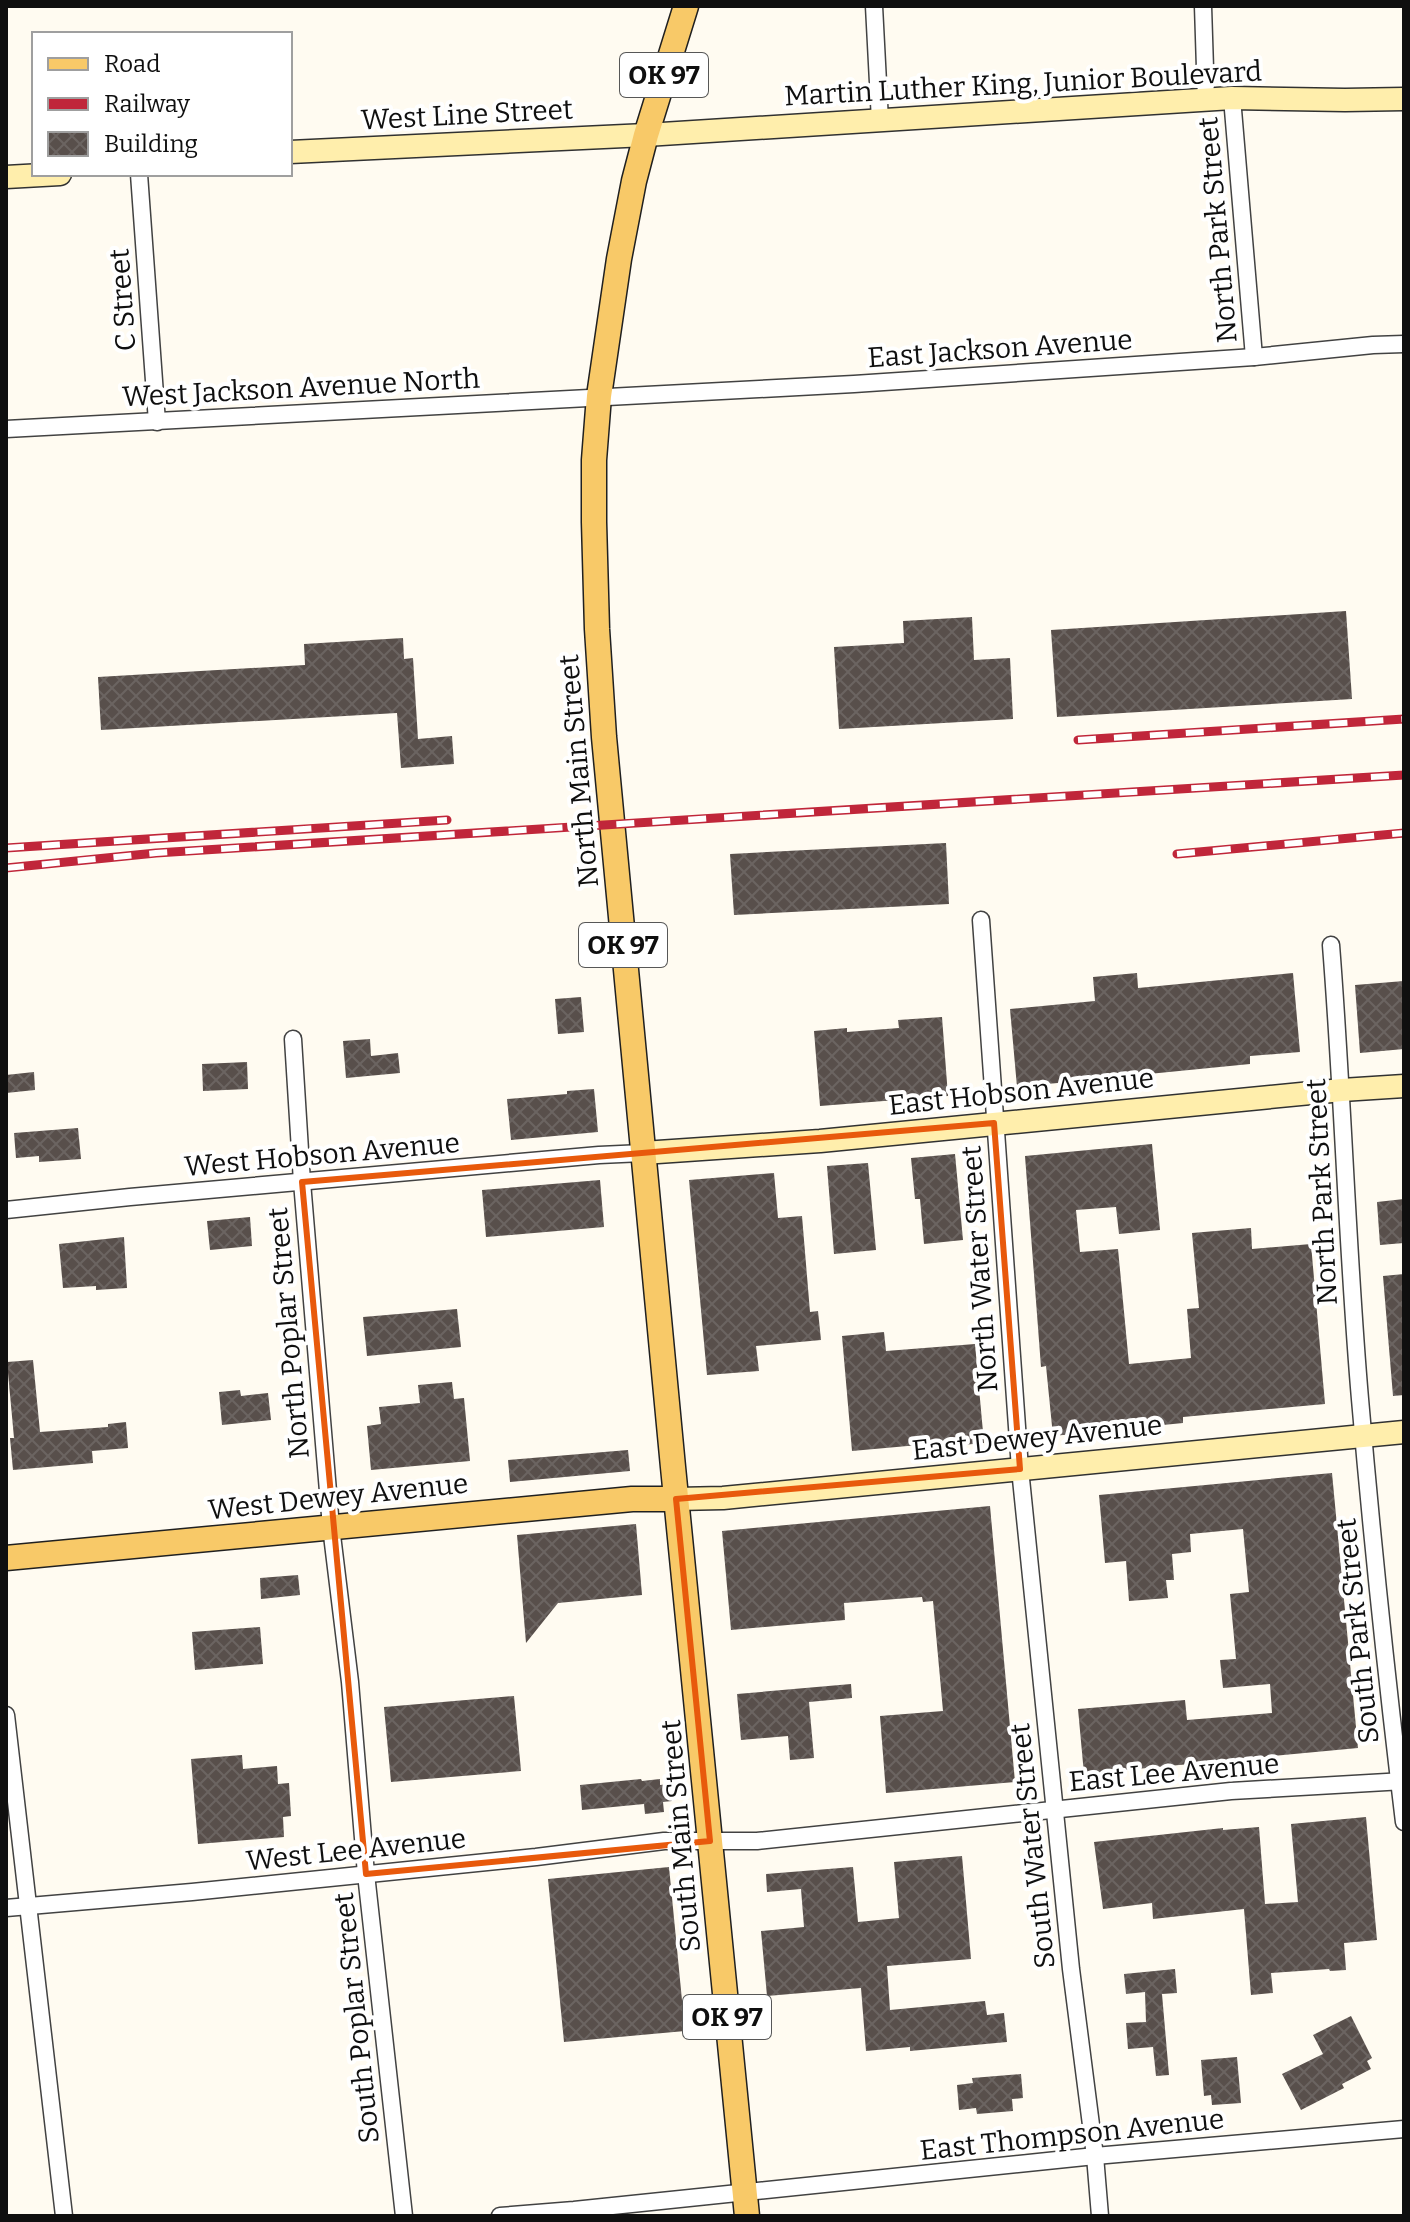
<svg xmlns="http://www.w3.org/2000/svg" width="1410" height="2222" viewBox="0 0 1410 2222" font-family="Bitter,serif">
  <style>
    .building { fill: url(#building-cross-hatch) }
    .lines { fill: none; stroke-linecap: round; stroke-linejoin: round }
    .street-casing { stroke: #424242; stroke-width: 19 }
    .secondary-casing { stroke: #313131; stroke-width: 25 }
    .primary-casing { stroke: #202020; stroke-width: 27 }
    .street { stroke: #fff; stroke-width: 16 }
    .secondary { stroke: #ffeeac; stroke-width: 22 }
    .primary { stroke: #f8c968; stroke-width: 24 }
    .rail-casing { stroke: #c0263a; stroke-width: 9 }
    .rail { stroke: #fff; stroke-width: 6; stroke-dasharray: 18; stroke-linecap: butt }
    .marked { fill: none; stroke: #e8590c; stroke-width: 6; stroke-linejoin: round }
    .labels { text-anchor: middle; stroke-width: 8; stroke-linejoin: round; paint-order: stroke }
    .shield { fill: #fff; stroke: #575757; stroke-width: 2 }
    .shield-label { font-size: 26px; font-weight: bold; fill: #0f0f0f }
    .street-label { font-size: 28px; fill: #0f0f0f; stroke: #fff }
  </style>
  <defs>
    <pattern id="building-cross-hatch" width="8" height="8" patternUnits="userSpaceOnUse" patternTransform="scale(2)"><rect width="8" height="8" fill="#584f4b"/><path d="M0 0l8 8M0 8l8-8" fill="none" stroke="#6b6461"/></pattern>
  </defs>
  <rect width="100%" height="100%" fill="#fffbf1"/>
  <g class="building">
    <polygon points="1346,611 1352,699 1057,717 1051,630"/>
    <polygon points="972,617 974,660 1010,658 1013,719 839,729 834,647 904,643 903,621"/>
    <polygon points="403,638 404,659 413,658 418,739 452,736 454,764 401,768 397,713 101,730 98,677 305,665 304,644"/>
    <polygon points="946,843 949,904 734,915 730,854"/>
    <polygon points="1137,973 1138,988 1293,973 1300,1052 1250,1056 1250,1064 1017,1087 1010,1009 1095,1001 1093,977"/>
    <polygon points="1404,981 1404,1049 1360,1053 1355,985"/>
    <polygon points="581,997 584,1032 558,1034 555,999"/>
    <polygon points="942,1017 948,1096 820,1106 814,1031 847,1028 847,1032 899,1028 898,1020"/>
    <polygon points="370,1039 371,1056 398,1053 400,1073 346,1078 343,1041"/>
    <polygon points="247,1062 248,1089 203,1091 202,1064"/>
    <polygon points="34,1072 35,1090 6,1093 6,1075"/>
    <polygon points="594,1089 598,1132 511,1140 507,1099 567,1094 567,1091"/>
    <polygon points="78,1128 81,1159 39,1162 39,1156 16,1158 14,1133"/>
    <polygon points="1152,1144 1160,1230 1119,1234 1116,1207 1076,1210 1080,1252 1118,1249 1129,1364 1191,1358 1187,1309 1199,1308 1192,1233 1251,1228 1252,1249 1311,1244 1325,1404 1183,1417 1183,1423 1053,1436 1046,1366 1041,1367 1025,1156"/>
    <polygon points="955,1154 963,1240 924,1244 920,1199 915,1199 911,1158"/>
    <polygon points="868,1163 876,1250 834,1254 827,1166"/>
    <polygon points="774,1173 778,1218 802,1216 810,1312 818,1311 821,1340 756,1346 759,1371 707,1375 689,1180"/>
    <polygon points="600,1180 604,1227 486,1237 482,1190"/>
    <polygon points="1404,1199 1404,1243 1380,1245 1377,1202"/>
    <polygon points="250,1217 252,1246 210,1250 207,1221"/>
    <polygon points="124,1237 127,1288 96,1290 96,1286 63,1288 59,1244"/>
    <polygon points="1404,1274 1404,1395 1393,1396 1383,1276"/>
    <polygon points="457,1309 461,1347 367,1356 363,1317"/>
    <polygon points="884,1332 886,1351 975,1344 984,1443 941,1447 941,1443 852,1451 842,1336"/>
    <polygon points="33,1360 40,1432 108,1427 108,1424 126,1422 128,1448 92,1451 93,1463 13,1470 10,1438 14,1438 7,1362"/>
    <polygon points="452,1382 454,1399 464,1398 470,1461 371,1470 367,1426 381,1424 379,1407 420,1403 418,1385"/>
    <polygon points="240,1390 241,1396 268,1393 271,1420 222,1425 219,1392"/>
    <polygon points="628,1450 630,1471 510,1482 508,1460"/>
    <polygon points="1332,1473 1358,1748 1084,1774 1078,1709 1185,1700 1187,1720 1272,1713 1270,1684 1223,1688 1220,1660 1236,1659 1230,1594 1249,1592 1243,1529 1190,1534 1191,1552 1172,1554 1174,1580 1166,1580 1168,1598 1129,1601 1126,1561 1105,1563 1099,1495"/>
    <polygon points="990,1506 1015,1782 886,1793 880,1716 943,1711 933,1601 923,1602 922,1597 844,1603 845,1620 731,1630 722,1531"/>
    <polygon points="636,1524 642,1595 558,1603 526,1643 517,1535"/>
    <polygon points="298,1575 300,1595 261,1599 260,1578"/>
    <polygon points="260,1627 263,1664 195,1670 192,1632"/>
    <polygon points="851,1684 852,1698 809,1702 814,1758 790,1760 788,1736 741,1740 737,1694"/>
    <polygon points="514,1696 521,1771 391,1782 384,1707"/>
    <polygon points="242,1755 243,1769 277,1766 278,1784 289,1783 291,1816 283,1817 284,1837 198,1844 191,1759"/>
    <polygon points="641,1779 642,1781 660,1779 660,1785 670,1784 672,1801 663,1802 664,1812 645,1814 644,1804 582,1810 580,1785"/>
    <polygon points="1366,1817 1377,1940 1344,1943 1346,1970 1330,1971 1329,1969 1271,1973 1273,1993 1251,1995 1244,1909 1153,1919 1152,1903 1103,1909 1094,1842 1223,1828 1223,1830 1259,1827 1265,1904 1298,1902 1291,1824"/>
    <polygon points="962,1856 971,1959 887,1966 890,2010 985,2001 987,2015 1004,2013 1007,2042 910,2051 910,2047 866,2051 861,1988 767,1996 761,1931 804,1927 801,1889 767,1892 766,1874 853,1867 858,1922 899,1918 894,1862"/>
    <polygon points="669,1867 685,2031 564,2042 548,1879"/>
    <polygon points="1175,1969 1177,1993 1162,1994 1169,2075 1156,2076 1153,2047 1128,2049 1126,2023 1146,2022 1145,1992 1126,1994 1124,1974"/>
    <polygon points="1351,2016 1372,2058 1367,2061 1371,2069 1342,2084 1344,2088 1301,2110 1282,2074 1323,2054 1313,2035"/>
    <polygon points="1237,2057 1241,2103 1212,2105 1211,2095 1204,2096 1201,2060"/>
    <polygon points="1021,2074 1023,2098 1012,2099 1013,2111 977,2114 976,2108 959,2110 957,2085 973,2083 972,2078"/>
  </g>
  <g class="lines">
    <g class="street-casing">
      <g id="street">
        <polyline points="874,6 880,121"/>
        <polyline points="1203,6 1206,100"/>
        <polyline points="1232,98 1254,357"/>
        <polyline points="139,174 157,422"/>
        <polyline points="6,429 854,384 1254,357 1373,345 1404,344"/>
        <polyline points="981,920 1020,1469 1071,1969 1095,2156 1100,2216"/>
        <path d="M1331,945C1343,1096 1347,1248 1360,1399C1372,1540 1387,1681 1404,1822"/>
        <polyline points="293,1039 302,1182 331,1527 350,1682 366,1874 404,2216"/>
        <polyline points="6,1210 130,1197 599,1155 643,1153"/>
        <polyline points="6,1715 64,2216"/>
        <polyline points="6,1908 192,1892 536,1857 664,1841 757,1841 1231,1791 1404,1781"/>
        <polyline points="500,2216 574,2210 1095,2156 1404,2129"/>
      </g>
    </g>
    <g class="secondary-casing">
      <g id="secondary">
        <polyline points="290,152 646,135 1232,98 1345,100 1404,99"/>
        <polyline points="6,177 60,174"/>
        <polyline points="643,1153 820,1141 1342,1090 1404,1086"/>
        <polyline points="676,1499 723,1498 1404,1432"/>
      </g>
    </g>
    <g class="primary-casing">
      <g id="primary">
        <polyline points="686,6 646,135 634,181 619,259 599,396 594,460 594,522 597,629 604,737 673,1467 747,2216"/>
        <polyline points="6,1558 632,1499 676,1499"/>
      </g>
    </g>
    <use href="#street" class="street"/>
    <use href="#secondary" class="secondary"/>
    <use href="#primary" class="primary"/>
    <g class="rail-casing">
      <g id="rail">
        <polyline points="1078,740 1404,719"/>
        <polyline points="6,848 447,820"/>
        <polyline points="1177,854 1404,833"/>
        <polyline points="6,868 156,853 1404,775"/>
      </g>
    </g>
    <use href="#rail" class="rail"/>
  </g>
  <path class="marked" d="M994,1123L1020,1469L676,1499L710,1841L366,1874L302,1182Z"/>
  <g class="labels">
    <g class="shield">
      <rect x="620" y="53" width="88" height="44" rx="6"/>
      <rect x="579" y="923" width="88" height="44" rx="6"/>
      <rect x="683" y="1995" width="88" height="44" rx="6"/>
    </g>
    <g class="shield-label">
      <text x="664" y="84">OK 97</text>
      <text x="623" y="954">OK 97</text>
      <text x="727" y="2026">OK 97</text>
    </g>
    <g class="street-label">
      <text transform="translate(1023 83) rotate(-3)" y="10">Martin Luther King, Junior Boulevard</text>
      <text transform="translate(467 114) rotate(-3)" y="10">West Line Street</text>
      <text transform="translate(1217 230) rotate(-95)" y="10">North Park Street</text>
      <text transform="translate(122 300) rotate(-94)" y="10">C Street</text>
      <text transform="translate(1000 348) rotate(-4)" y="10">East Jackson Avenue</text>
      <text transform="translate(301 387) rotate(-3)" y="10">West Jackson Avenue North</text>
      <text transform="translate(578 771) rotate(-95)" y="10">North Main Street</text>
      <text transform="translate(1021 1091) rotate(-6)" y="10">East Hobson Avenue</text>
      <text transform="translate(322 1154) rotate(-5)" y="10">West Hobson Avenue</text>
      <text transform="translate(1321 1192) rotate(-93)" y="10">North Park Street</text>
      <text transform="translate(979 1269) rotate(-94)" y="10">North Water Street</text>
      <text transform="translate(288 1333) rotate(-95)" y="10">North Poplar Street</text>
      <text transform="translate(1037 1437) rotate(-6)" y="10">East Dewey Avenue</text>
      <text transform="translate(338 1496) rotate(-6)" y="10">West Dewey Avenue</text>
      <text transform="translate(1357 1631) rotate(-96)" y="10">South Park Street</text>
      <text transform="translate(1174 1772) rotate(-5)" y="10">East Lee Avenue</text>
      <text transform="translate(680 1836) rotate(-95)" y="10">South Main Street</text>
      <text transform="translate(1032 1846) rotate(-96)" y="10">South Water Street</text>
      <text transform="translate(356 1849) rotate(-6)" y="10">West Lee Avenue</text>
      <text transform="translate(356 2018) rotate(-96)" y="10">South Poplar Street</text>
      <text transform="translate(1072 2134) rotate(-6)" y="10">East Thompson Avenue</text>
    </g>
  </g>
  <rect width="1410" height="2222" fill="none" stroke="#0f0f0f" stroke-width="16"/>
  <rect x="32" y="32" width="260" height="144" fill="#ffffff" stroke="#9f9f9f" stroke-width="2"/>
  <rect x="48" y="58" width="40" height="12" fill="#f8c968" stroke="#9f9f9f" stroke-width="2"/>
  <text x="104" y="72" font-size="24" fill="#0f0f0f">Road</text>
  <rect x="48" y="98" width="40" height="12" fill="#c0263a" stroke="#9f9f9f" stroke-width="2"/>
  <text x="104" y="112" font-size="24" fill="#0f0f0f">Railway</text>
  <rect x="48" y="132" width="40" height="24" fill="url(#building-cross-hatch)" stroke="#9f9f9f" stroke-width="2"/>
  <text x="104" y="152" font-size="24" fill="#0f0f0f">Building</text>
</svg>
